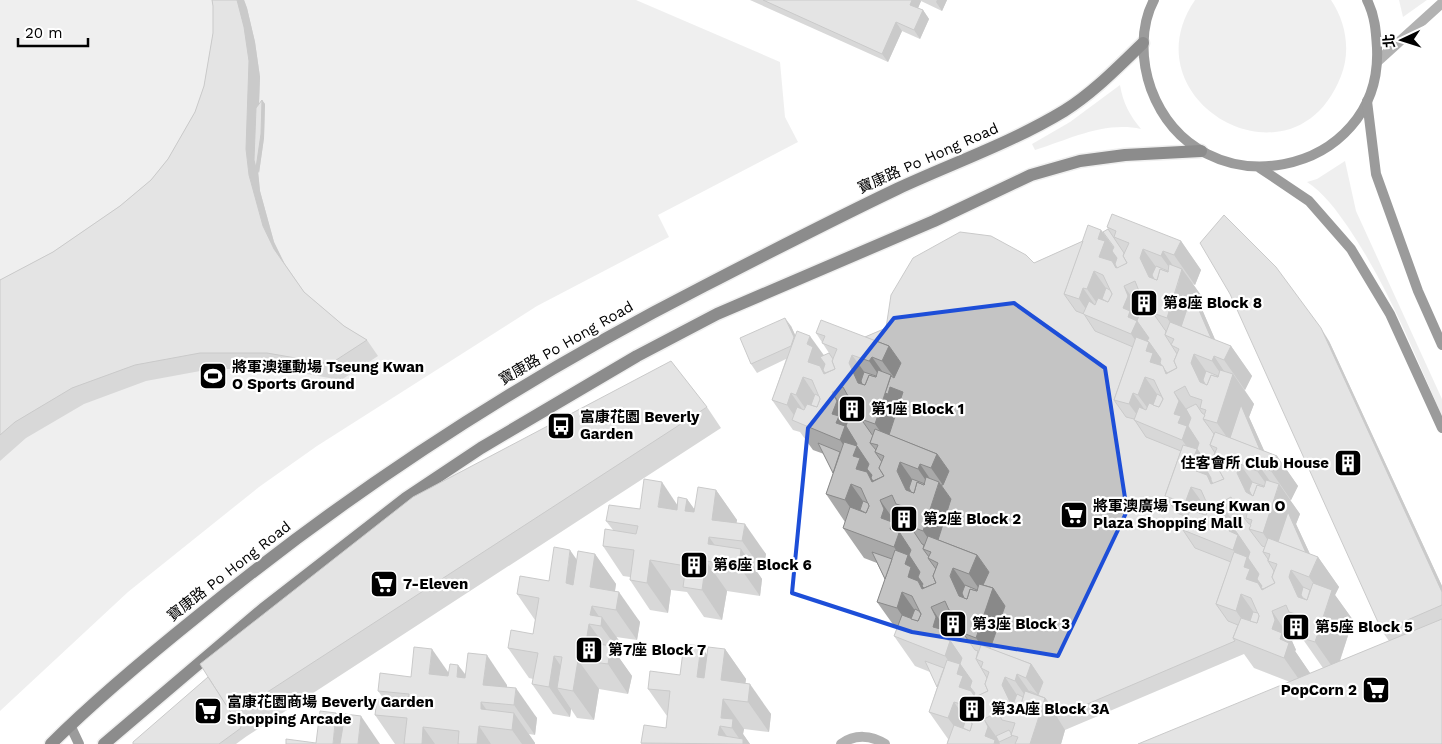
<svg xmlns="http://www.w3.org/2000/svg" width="1442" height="744" viewBox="0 0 1442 744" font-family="'Work Sans','Noto Sans TC',sans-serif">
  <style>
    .green { fill: #dcdcdc }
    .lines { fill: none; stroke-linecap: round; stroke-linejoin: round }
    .primary-casing { stroke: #dbdbdb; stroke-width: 15 }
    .minor { stroke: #555; stroke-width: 10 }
    .secondary { stroke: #222; stroke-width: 10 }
    .primary { stroke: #000; stroke-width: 12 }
    .wall { fill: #a9a9a9; fill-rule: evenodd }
    .shaded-wall { fill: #898989 }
    .building { fill: #c4c4c4; stroke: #898989 }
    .marked { fill: none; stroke: #1d4ed8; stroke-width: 4; stroke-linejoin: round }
    .labels { text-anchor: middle; stroke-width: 4.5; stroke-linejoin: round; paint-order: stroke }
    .street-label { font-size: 15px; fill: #000; stroke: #fff }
    .poi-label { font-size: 15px; font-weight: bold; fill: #000; stroke: #fff; text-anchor: start }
  </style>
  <rect width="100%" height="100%" fill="#fff"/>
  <g class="green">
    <polygon points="0,0 636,0 780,62 785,117 798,142 658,215 669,237 537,306 317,446 259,487 128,592 0,711"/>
    <path d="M1195,0H1331C1346,22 1351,51 1341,76C1294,197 1126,101 1195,0Z"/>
    <polygon points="1399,0 1427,0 1403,17"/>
    <path d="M1120,85C1123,103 1130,116 1141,129C1105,121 1070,139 1035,150L1032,144L1070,122Z"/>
    <path d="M1345,161L1356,211L1442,399V416C1413,351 1388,286 1348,227C1337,211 1323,192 1307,182L1317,179Z"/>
  </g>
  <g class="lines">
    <g class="primary-casing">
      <g id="primary">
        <path d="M51,744C97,698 148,656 199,615C355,487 524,378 704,286C768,253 832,220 897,189C953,163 1011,143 1064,111C1093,93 1118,67 1143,43"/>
        <polyline points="104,744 263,609 406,498 481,448 637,356 717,314 934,221 1031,175 1080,161 1125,155 1201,151"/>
      </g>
    </g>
    <g class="minor">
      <polyline points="1378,61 1442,3"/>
      <path d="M841,744C855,734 871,735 885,744"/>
    </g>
    <g class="secondary">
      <path d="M1154,0C1140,26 1141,61 1151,89C1198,215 1383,177 1377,48C1376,31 1375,16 1367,0"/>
      <polyline points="1367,101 1376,174 1418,291 1442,345"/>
      <polyline points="1260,168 1309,201 1351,249 1390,314 1442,428"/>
      <polyline points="70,725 79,744"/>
    </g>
    <use href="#primary" class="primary"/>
  </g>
  <g class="wall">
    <polygon points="212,0 244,0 247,8 255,42 260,77 259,104 262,100 265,104 264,138 259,173 258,171 260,191 274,242 285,264 304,292 344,326 367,340 378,356 341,380 278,369 211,369 146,381 84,404 26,438 0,461 0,280 53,252 120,206 151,180 168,159 195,112 204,86 213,33 213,6"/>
    <polygon points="750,0 947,0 942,11 921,1 918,8 923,10 929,19 920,39 902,31 888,62"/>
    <path d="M1107,227L1181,241L1201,270L1195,285L1193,284L1203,298L1201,307L1215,340L1231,346L1252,376L1245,390L1244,389L1254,404L1249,417L1264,451L1277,456L1298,486L1291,500H1290L1300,514L1296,524L1310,554L1318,557L1339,587L1335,595L1353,620L1340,661L1389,641L1382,631L1329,341L1442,586V744L1290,682L1254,668L1244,654L1065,730L1061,744H947L948,739L929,712L937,687L930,672L915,666L894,636L897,630L877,602L885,579L877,563L864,558L843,528L845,522L826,494L833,473L824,454L813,450L800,432L793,430L772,400L786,359L757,373L751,364L791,326L795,335L824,356L829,353L816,333L865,337L1034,263L1083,241L1101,230L1103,232L1108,229ZM1303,637L1302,638L1323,668L1309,674L1310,673L1295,651L1296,650L1292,641Z"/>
    <polygon points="707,407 721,428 247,736 236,744 133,744 208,677"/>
    <polygon points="716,490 737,520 736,523 766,554 763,571 756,570 762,579 760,596 727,591 722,620 704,617 687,592 671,590 668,613 650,610 630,580 630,577 623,576 603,546 613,530 606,521 640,509 677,505 687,499 694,509"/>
    <polygon points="595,554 616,584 615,591 640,622 637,640 616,637 623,646 622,655 616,654 632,676 628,694 599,689 594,720 577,718 571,709 570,717 553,714 532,684 533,679 529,678 508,648 533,634 535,620 517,594 549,581 577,560"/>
    <polygon points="725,649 746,679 745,684 771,714 769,732 744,729 743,734 750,744 641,744 641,743 666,728 667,716 648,689 680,675 707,655"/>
    <polygon points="458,665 466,675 507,685 507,687 537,718 535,735 529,734 535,743 535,744 395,744 375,715 384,699 378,691 411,677 448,673"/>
  </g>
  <g class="shaded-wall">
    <polygon points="237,0 244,0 247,8 255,42 260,77 257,157 262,100 265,104 264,138 259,173 258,171 260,191 274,242 285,265 274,249 263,226 249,175 246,149"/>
    <polygon points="912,0 920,0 921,1 916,13 910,5"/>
    <polygon points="937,0 947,0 942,11 936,2"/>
    <polygon points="923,10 929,19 920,39 914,30"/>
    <polygon points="896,22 902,31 888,62 882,54"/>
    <polygon points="1101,230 1122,259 1126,271 1094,271 1115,301 1108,319 1087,289 1098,239"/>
    <polygon points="1181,241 1201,270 1195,285 1174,255"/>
    <polygon points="1143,249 1164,278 1161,287 1135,273"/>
    <polygon points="1163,251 1180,276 1182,269 1203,298 1201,307 1224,360 1218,354 1194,354 1215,384 1195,391 1182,340 1167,318 1179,281 1161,256"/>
    <polygon points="1124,286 1145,316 1170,372 1169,375 1145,377 1166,407 1159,424 1138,395 1147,357 1131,334 1116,292"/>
    <polygon points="1083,288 1104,318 1092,318 1079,299"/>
    <polygon points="785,318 791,326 803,352 797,343"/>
    <polygon points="1321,328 1329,341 1442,586 1442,592"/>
    <polygon points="810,336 831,365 837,390 808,362 807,344"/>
    <polygon points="889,346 910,376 903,390 882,361"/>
    <polygon points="1231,346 1252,376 1245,390 1224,360"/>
    <polygon points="852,355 873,384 869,393 858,383 849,363"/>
    <polygon points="1214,356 1228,377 1233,374 1254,404 1249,417 1272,468 1277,456 1298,486 1291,500 1271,471 1238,453 1217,423 1229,386 1212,361"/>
    <polygon points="872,357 889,381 891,375 912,404 892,448 875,424 887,387 869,361"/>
    <polygon points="803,377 823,407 817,425 796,395"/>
    <polygon points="832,392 853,422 878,476 876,489 851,484 872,514 862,525 845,500 855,462 840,440 824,398"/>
    <polygon points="1174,392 1195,421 1217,479 1216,491 1191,487 1212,516 1202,527 1185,503 1194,457 1180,437 1166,397"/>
    <polygon points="791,393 812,423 800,424 787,405"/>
    <polygon points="1133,393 1154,423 1143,423 1129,404"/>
    <polygon points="937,454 958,484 952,498 931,468"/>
    <polygon points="900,462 921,492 918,500 906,490 897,471"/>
    <polygon points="920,464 937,489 939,482 960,512 939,554 923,531 935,494 918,469"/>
    <polygon points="1240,464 1261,494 1257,503 1246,492 1237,473"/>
    <polygon points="1260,467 1277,491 1278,489 1276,485 1278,488 1279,484 1300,514 1296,524 1315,565 1318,557 1339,587 1335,595 1353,620 1336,672 1315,642 1328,603 1326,601 1309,577 1313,569 1295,528 1286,558 1280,555 1289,568 1286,576 1296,592 1289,577 1291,570 1312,599 1310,607 1310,608 1308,610 1319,626 1297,595 1293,607 1296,613 1287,601 1284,594 1289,581 1277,564 1279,557 1263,533 1262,533 1259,530 1260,528 1263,532 1268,517 1265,513 1269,502 1272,506 1275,496 1257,471"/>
    <polygon points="662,482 682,512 658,507"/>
    <polygon points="716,490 737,520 734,540 712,520"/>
    <polygon points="687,499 708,528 685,511"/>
    <polygon points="880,500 901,530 913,552 929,584 927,590 902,592 923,622 914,633 897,608 905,564 894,547 893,536 873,505"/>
    <polygon points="1220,503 1241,532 1259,565 1268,587 1266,592 1241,594 1262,624 1252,634 1236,611 1244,565 1233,550 1218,533"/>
    <polygon points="745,524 766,554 763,571 742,541"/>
    <polygon points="709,537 729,565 708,544"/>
    <polygon points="741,549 762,579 760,596 739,566"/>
    <polygon points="570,550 591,580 595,554 616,584 612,609 566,583"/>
    <polygon points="977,555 997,584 1013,618 994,663 976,638 988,602 969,574"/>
    <polygon points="650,560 671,590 668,613 647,583"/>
    <polygon points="706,561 727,591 722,620 702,590"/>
    <polygon points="953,568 974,598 971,606 945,593"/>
    <polygon points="619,592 640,622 637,640 616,610"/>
    <polygon points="592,606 602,621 602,617 623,646 622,655 601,626 590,615"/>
    <polygon points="931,607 951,637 964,660 981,694 979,699 954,702 975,732 966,742 948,718 957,673 945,656 933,631"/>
    <polygon points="1272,611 1292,641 1296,650 1295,651 1310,673 1305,688 1284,658 1268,627"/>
    <polygon points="589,624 610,653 611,646 632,676 628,694 608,664 586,642"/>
    <polygon points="701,646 721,675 717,707 697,677"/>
    <polygon points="432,649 453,679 429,674"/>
    <polygon points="725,649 746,679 743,701 721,680"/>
    <polygon points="487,655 507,685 505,704 483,685"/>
    <polygon points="554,656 574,685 578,660 599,689 594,720 573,691 557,688 571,709 570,717 549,687"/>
    <polygon points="1031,664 1052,694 1059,716 1057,717 1065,730 1061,744 1030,744 1044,703 1026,678"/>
    <polygon points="458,665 479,694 457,677"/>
    <polygon points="1017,674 1038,704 1036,711 1015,681"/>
    <polygon points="1005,677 1025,707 1006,714 1002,685"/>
    <polygon points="750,684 771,714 769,732 748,702"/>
    <polygon points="516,688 537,718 535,735 514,705"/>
    <polygon points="723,699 744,729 743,734 750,744 743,744 732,728 721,718"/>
    <polygon points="481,702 500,729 481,709"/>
    <polygon points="336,713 357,743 357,744 333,744"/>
    <polygon points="514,713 535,743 535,744 522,744 512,730"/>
    <polygon points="361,716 380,744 358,744"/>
    <polygon points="984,719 1000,742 999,742 1000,744 990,744 984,741"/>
    <polygon points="479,726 491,744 477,744"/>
    <polygon points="720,726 732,744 718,735"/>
    <polygon points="423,727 435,744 422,744"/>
  </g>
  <g class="building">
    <polygon points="212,0 237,0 244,27 249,61 246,149 249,175 263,226 274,249 304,292 344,326 367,340 330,364 267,353 200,353 135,365 72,388 15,422 0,435 0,280 53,252 120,206 151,180 168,159 195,112 204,86 213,33 213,6"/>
    <polygon points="763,0 912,0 910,5 923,10 914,30 896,22 882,54"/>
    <polygon points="262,100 261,134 256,168 254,160 256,108"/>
    <polygon points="1112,214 1181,241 1174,255 1163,251 1161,256 1143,249 1140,258 1149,277 1157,280 1160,269 1168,272 1169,264 1182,269 1167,318 1153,313 1156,304 1149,302 1152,295 1139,291 1135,281 1124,286 1128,296 1123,308 1130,311 1128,317 1137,321 1131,334 1083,314 1089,301 1095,305 1098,298 1108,302 1112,294 1103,275 1094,271 1087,289 1083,288 1079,299 1064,294 1088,225 1101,230 1098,239 1105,241 1099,257 1112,261 1116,268 1127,263 1123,256 1129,243 1114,237 1116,231 1107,227"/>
    <polygon points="1224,215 1276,267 1321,328 1442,592 1442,605 1382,631 1230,294 1200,243"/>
    <polygon points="1108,229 1124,253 1123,256 1127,263 1117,268 1115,264 1117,258 1112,251 1114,247 1103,232"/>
    <polygon points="960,232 991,236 1026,255 1034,263 1083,241 1064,294 1076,311 1084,314 1095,331 1133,347 1114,400 1126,417 1134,419 1146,437 1181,451 1165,496 1177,513 1187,517 1183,530 1195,548 1231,562 1216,604 1228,621 1238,625 1233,638 1235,641 1057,717 1057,715 1045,698 1029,692 1030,691 1038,695 1043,682 1031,664 990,649 1005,606 993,588 983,585 989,572 977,555 938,540 951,499 941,485 943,485 949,471 937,454 889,435 903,392 890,387 888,394 885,393 891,376 894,378 901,363 889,346 865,337 886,328 891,295 913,258"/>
    <polygon points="1156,266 1168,271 1168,272 1160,269 1157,280 1154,279 1152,275"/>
    <polygon points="1106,288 1110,290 1112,294 1108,302 1102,299"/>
    <polygon points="1192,294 1211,338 1181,327"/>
    <polygon points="1145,299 1151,308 1154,309 1153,313 1165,330 1166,331 1165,335 1177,354 1174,361 1177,368 1167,373 1160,363 1161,359 1149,342 1147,341 1149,338 1137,321 1140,313 1136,303"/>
    <polygon points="785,318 794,337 791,346 751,364 740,338"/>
    <polygon points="821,320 889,346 882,361 872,357 869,361 852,355 849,363 858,383 865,385 869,375 876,377 878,370 891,375 875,424 861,419 864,410 858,408 860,400 848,396 843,387 832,392 837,401 832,414 839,416 836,423 845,426 840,440 792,420 797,407 804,410 807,404 817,407 820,399 812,380 803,377 796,395 791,393 787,405 772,400 797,331 810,336 807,344 813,347 808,362 820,366 824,374 835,369 832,361 837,349 822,343 825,336 816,333"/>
    <polygon points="1170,322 1231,346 1224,360 1214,356 1212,361 1194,354 1191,363 1200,382 1207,385 1211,375 1218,377 1220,370 1233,374 1217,423 1203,419 1206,410 1200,408 1202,400 1190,396 1185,386 1174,392 1179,401 1174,414 1181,416 1178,423 1187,426 1182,440 1134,420 1139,407 1146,410 1149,403 1159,407 1163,399 1154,380 1145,377 1138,395 1133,393 1129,404 1114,400 1136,337 1149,342 1146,351 1153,353 1150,362 1163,366 1166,374 1177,368 1174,361 1179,349 1171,345 1174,339 1165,335"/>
    <polygon points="829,353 833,359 832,361 835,369 825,373 823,370 825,364 820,357"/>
    <polygon points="671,361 707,407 232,715 200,664 413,497"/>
    <polygon points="1206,371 1218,376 1218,377 1211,375 1207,385 1205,384 1203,380"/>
    <polygon points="864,372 876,376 876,377 869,375 865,385 862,384 861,381"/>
    <polygon points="815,394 819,396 820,399 817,407 811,405"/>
    <polygon points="1157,394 1161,396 1163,399 1159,407 1153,405"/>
    <polygon points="1196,404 1202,413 1205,415 1203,419 1214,434 1210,445 1215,453 1214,455 1222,465 1219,470 1224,479 1213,484 1211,480 1211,478 1207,471 1209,466 1197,449 1199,443 1188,426 1191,418 1186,409"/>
    <polygon points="854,405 860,413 863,415 861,419 873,436 870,443 876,450 875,452 882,462 879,468 884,476 873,481 871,478 872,475 867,469 869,464 857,446 856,446 857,444 846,426 849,418 844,409"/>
    <polygon points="1241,405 1260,450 1230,438"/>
    <polygon points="875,429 937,454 931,468 920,464 918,469 900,462 897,471 906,490 914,493 917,482 924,485 926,477 939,482 923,531 910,526 913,518 906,515 909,508 896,504 892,495 880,500 884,509 881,518 892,522 890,529 899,533 894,547 843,528 850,507 866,513 869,506 861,488 851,484 845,500 826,494 844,442 857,446 853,456 860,458 856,469 867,472 872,482 884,476 879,468 884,456 875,452 878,445 870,443"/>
    <polygon points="1215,432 1277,456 1271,471 1260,467 1257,471 1240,464 1237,473 1246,492 1253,496 1257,485 1264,487 1266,480 1279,484 1263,533 1249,529 1252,520 1246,518 1248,510 1236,506 1231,497 1220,503 1224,511 1221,521 1232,525 1229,531 1238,535 1233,550 1183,530 1190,510 1206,515 1209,508 1201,490 1191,487 1185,503 1165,496 1183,445 1197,449 1193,459 1199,461 1196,471 1207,475 1211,484 1224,479 1219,470 1224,458 1214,455 1217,448 1210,445"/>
    <polygon points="818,443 840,452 833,473"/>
    <polygon points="644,479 662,482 658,507 677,510 678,497 687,499 685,511 694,512 698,487 716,490 712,520 745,524 742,541 709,537 708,544 741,549 739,566 706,561 702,590 683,587 686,566 650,560 647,583 630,580 634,550 603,546 605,529 636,534 638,526 606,521 609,505 640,509"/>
    <polygon points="912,479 925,484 924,485 917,482 914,493 911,492 909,488"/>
    <polygon points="1252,482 1264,486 1264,487 1257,485 1253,496 1251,494 1249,490"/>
    <polygon points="863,501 868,503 869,506 866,513 860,510"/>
    <polygon points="1203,504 1208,505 1209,508 1206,515 1199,513"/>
    <polygon points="902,512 908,521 911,522 910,526 922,544 924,545 923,549 929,557 928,558 936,569 933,576 936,583 924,588 922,586 923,584 918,577 920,572 909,555 911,550 896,527 896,526 892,517"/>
    <polygon points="1288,512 1306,553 1278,542"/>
    <polygon points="1242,515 1248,523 1251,525 1249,529 1262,546 1265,547 1263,552 1268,559 1268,561 1274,571 1272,577 1275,583 1263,589 1261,588 1262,586 1257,579 1259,574 1248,558 1250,552 1235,530 1236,528 1232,520"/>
    <polygon points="928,536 977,555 969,574 953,568 950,576 959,596 967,599 970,589 977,591 979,584 993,588 976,638 963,633 965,625 959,623 961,614 949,610 945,601 931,607 936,617 933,627 944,630 941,637 950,641 945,656 894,636 902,615 918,621 921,614 912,596 902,592 897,608 877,602 895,550 908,555 905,564 911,567 908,577 918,581 922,589 936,583 933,576 938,563 928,558 931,552 923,549"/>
    <polygon points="1268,538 1318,557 1309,577 1291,570 1289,577 1298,597 1307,600 1313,583 1332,590 1315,642 1302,638 1305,629 1298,627 1302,616 1289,612 1286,605 1272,611 1275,620 1272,629 1282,633 1280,639 1289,643 1284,658 1233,638 1241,618 1257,623 1259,616 1251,598 1241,594 1236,611 1216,604 1234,552 1247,557 1244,567 1250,569 1246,579 1258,583 1262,590 1275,583 1272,577 1277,564 1268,561 1270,554 1263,552"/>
    <polygon points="554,547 570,550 566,583 573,585 578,551 595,554 590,587 619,592 616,610 592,606 590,615 602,617 601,626 589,624 586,642 611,646 608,664 578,660 573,691 557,688 562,657 554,656 549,687 532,684 538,653 508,648 511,630 533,634 539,598 517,594 520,576 549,581"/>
    <polygon points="872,552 892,559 885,579"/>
    <polygon points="965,585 977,590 977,591 970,589 967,599 964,598 962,593"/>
    <polygon points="1303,587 1310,590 1307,600 1303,598 1301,595"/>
    <polygon points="915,609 919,611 921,614 918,621 911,619"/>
    <polygon points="1253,612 1258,613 1259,616 1257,623 1250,621"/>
    <polygon points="955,619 961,627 964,629 963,633 975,650 978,651 976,659 987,678 985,684 988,691 976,697 974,695 975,693 970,687 972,681 960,664 962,658 947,636 948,634 943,624"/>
    <polygon points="1442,619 1442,744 1138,744"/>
    <polygon points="684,644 701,646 697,677 704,678 708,647 725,649 721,680 750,684 748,702 723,699 721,718 733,719 732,728 720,726 718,735 743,739 743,744 641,743 644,725 666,728 670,691 648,689 650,671 680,675"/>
    <polygon points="981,645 1031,664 1026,678 1017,674 1015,681 1005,677 1002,685 1011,704 1020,707 1025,691 1045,698 1030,744 1015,744 1018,737 1011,735 1015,723 1002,720 998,712 984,719 988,727 985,736 995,740 994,744 947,744 954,725 970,731 972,724 964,705 954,702 948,718 929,712 947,660 960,664 957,674 963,676 959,687 971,691 975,697 988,691 985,684 989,672 981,668 983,662 976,659"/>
    <polygon points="414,647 432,649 429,674 448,676 450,664 458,665 457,677 465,678 468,653 487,655 483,685 516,688 514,705 481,702 481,709 514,713 512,730 479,726 477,744 458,744 459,731 423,727 422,744 404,744 407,718 375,715 377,699 408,701 409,694 378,691 380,673 411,677"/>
    <polygon points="925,661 944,668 937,687"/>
    <polygon points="208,677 241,728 219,744 133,744 133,742"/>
    <polygon points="1017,694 1023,697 1020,707 1015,706 1014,702"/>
    <polygon points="320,711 336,713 333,744 286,744 286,739 316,743"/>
    <polygon points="345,714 361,716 358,744 340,744"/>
    <polygon points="966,719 971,721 972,724 970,731 963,728"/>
    <polygon points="1009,730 1011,733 1011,735 1012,736 999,742 996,736"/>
  </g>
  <path d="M0 0H1442V744H0ZM1014,303L1105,368L1127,511L1058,656L912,632L792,593L808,428L894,318Z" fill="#fff" fill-opacity=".55" fill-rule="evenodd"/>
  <path class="marked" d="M1014,303L1105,368L1127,511L1058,656L912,632L792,593L808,428L894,318Z"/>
  <defs>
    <g id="building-square" transform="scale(1.4375)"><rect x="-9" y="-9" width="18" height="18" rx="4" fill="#000" stroke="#fff"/><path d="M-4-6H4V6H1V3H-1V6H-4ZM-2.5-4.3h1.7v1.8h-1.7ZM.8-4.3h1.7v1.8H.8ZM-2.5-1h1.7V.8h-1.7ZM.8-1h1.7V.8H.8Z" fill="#fff"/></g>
    <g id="stadium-square" transform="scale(1.4375)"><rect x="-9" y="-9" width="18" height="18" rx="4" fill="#000" stroke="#fff"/><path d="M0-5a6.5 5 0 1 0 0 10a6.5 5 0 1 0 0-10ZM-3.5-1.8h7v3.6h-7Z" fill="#fff"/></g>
    <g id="bus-square" transform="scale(1.4375)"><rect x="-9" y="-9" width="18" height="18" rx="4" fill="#000" stroke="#fff"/><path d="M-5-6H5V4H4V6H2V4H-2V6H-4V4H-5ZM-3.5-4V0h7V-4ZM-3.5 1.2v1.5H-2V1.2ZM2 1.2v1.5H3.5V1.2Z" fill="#fff"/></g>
    <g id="supermarket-square" transform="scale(1.4375)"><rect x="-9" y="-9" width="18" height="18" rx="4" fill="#000" stroke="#fff"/><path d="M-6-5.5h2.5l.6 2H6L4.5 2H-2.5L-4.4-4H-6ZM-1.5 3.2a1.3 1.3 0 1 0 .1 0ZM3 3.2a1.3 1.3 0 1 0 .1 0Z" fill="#fff"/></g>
  </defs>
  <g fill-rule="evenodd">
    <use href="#building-square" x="1144" y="303"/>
    <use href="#stadium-square" x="213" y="376"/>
    <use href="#building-square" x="852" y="409"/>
    <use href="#bus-square" x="561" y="426"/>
    <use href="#building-square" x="1348" y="463"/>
    <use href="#supermarket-square" x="1074" y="515"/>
    <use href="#building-square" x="904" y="519"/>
    <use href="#building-square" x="694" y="565"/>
    <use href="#supermarket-square" x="384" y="584"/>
    <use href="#building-square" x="953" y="624"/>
    <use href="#building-square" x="1296" y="627"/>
    <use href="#building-square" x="589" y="650"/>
    <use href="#supermarket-square" x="1376" y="690"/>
    <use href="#building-square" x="972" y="709"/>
    <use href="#supermarket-square" x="208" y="711"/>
  </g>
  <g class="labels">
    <g class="street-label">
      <text transform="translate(928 158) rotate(-24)" y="5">寶康路 Po Hong Road</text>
      <text transform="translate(566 343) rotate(-30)" y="5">寶康路 Po Hong Road</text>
      <text transform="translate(229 571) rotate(-38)" y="5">寶康路 Po Hong Road</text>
    </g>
    <g class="poi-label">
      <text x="1163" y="308">第8座 Block 8</text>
      <text x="232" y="372">將軍澳運動場 Tseung Kwan<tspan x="232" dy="17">O Sports Ground</tspan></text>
      <text x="871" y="414">第1座 Block 1</text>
      <text x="580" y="422">富康花園 Beverly<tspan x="580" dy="17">Garden</tspan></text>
      <text x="1329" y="468" text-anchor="end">住客會所 Club House</text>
      <text x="1093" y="511">將軍澳廣場 Tseung Kwan O<tspan x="1093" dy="17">Plaza Shopping Mall</tspan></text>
      <text x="923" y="524">第2座 Block 2</text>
      <text x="713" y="570">第6座 Block 6</text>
      <text x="403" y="589">7-Eleven</text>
      <text x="972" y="629">第3座 Block 3</text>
      <text x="1315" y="632">第5座 Block 5</text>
      <text x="608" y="655">第7座 Block 7</text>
      <text x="1357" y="695" text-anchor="end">PopCorn 2</text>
      <text x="227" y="707">富康花園商場 Beverly Garden<tspan x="227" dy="17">Shopping Arcade</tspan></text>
      <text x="991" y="714">第3A座 Block 3A</text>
    </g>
  </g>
  <g transform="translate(1402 40) rotate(266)" stroke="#ffffff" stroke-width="4" paint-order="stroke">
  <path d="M0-4L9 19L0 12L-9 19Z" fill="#000000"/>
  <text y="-8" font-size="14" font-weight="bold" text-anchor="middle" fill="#000000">北</text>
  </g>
  <path d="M18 38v8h70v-8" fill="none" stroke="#000000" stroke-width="2.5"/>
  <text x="25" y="38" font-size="15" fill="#000000" stroke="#ffffff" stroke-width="4" paint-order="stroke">20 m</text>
</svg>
